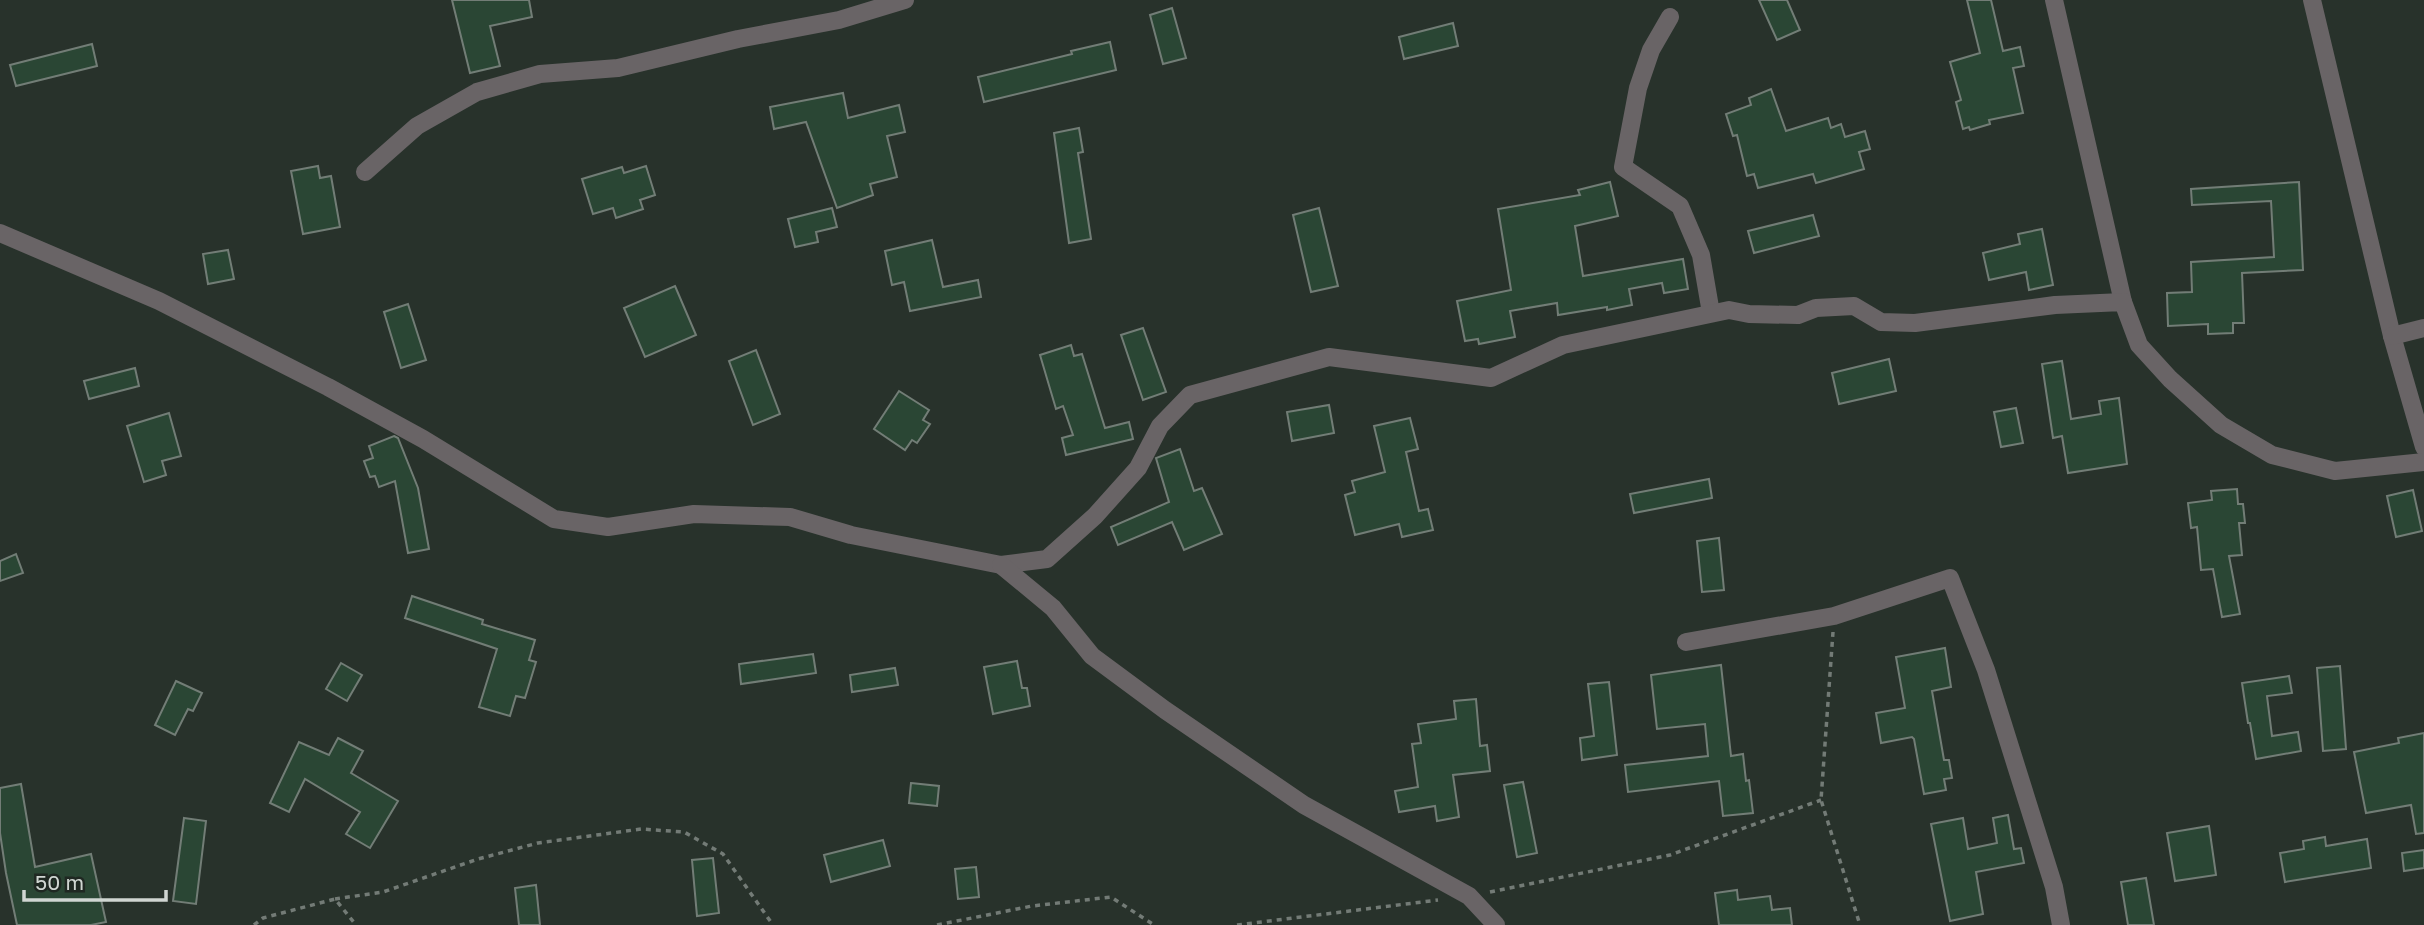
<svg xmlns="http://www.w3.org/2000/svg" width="2424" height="925" viewBox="0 0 2424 925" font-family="'Golos Text',sans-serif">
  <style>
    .building { fill: #2a4634; stroke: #727d76; stroke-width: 2 }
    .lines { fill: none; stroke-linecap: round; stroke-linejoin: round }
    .path { stroke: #737b76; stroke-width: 3.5; stroke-dasharray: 5 5; stroke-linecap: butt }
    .minor { stroke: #696466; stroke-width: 18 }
  </style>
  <rect width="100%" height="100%" fill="#28322b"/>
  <g class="building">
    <polygon points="452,0 529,0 532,17 490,26 500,66 470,73"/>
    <polygon points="1759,0 1787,0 1800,30 1777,40"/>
    <polygon points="1967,0 1991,0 2003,51 2020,47 2024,66 2013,68 2023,113 1989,120 1990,124 1970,130 1969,127 1963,129 1956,102 1961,100 1950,62 1980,53"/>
    <polygon points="1172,8 1186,58 1163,64 1150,15"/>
    <polygon points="1453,23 1458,46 1404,59 1399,37"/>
    <polygon points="1110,42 1116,70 984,102 978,77 1072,54 1071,51"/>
    <polygon points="92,44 97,66 16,86 10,65"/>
    <polygon points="1771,89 1786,131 1828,118 1831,128 1841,124 1845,137 1865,131 1870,149 1859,152 1864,169 1816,183 1813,174 1758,188 1754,174 1747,176 1737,135 1733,136 1726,114 1751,105 1749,98"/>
    <polygon points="843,93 848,118 899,105 905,132 887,136 897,177 870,184 873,195 837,208 806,122 774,129 770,107"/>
    <polygon points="1079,128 1083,152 1078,153 1091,239 1069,243 1054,133"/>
    <polygon points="318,166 320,178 331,176 340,227 303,234 291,171"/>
    <polygon points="646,166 655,195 640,200 643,209 616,218 613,208 593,214 582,179 622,167 624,173"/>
    <polygon points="1610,182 1618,216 1575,226 1583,276 1683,259 1688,289 1664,293 1662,283 1629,289 1632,305 1607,310 1607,307 1558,315 1557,303 1510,311 1515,337 1479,344 1478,339 1465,341 1457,301 1511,290 1498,209 1580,195 1578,190"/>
    <polygon points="2299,182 2303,270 2242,273 2244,323 2233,323 2233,333 2208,334 2208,324 2168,326 2167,293 2192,292 2191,262 2274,257 2271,201 2192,205 2191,189"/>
    <polygon points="832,208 837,227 816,232 818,242 795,247 788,219"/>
    <polygon points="1319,208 1338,286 1311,292 1293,215"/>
    <polygon points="1813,215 1819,236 1754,253 1748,231"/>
    <polygon points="2042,229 2053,285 2029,290 2026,272 1989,280 1983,253 2020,244 2018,234"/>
    <polygon points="932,240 943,287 978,280 981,297 910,311 904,282 892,285 885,251"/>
    <polygon points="228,250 234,279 208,284 203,254"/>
    <polygon points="675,286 696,335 645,357 624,308"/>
    <polygon points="408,304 426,360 401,368 384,312"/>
    <polygon points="1143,328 1166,392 1143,400 1121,335"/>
    <polygon points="1071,345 1074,356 1082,354 1105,428 1129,422 1133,439 1066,455 1062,438 1073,435 1063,406 1056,409 1040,355"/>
    <polygon points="756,350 780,414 753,425 729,361"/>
    <polygon points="1889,359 1896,391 1839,404 1832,373"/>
    <polygon points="2062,361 2071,419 2101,414 2099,401 2119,398 2127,464 2068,473 2062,436 2053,438 2042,364"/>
    <polygon points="135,368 139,386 89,399 84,381"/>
    <polygon points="899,391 929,410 923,420 930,424 917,443 912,440 905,450 874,429"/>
    <polygon points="1329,405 1334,433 1292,441 1287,412"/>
    <polygon points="2016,408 2023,443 2001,447 1994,412"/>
    <polygon points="169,413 181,456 162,461 166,475 144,482 127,426"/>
    <polygon points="1410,418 1418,449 1406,452 1419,511 1428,509 1433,530 1402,537 1399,524 1355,535 1345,495 1355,492 1352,481 1385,472 1374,426"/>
    <polygon points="394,436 398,438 418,488 429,549 408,553 395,481 379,487 375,476 370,477 364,461 373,458 369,446"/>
    <polygon points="1180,449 1194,491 1202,488 1222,534 1184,550 1172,522 1118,545 1111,527 1169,502 1156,458"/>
    <polygon points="1709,479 1712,498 1634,513 1630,494"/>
    <polygon points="2237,489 2238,504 2243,504 2245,523 2239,523 2242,555 2229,556 2240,614 2222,617 2213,569 2201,570 2197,527 2191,528 2188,503 2212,500 2211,491"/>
    <polygon points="2413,490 2422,531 2396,537 2387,496"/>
    <polygon points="1719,538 1724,590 1702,592 1697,541"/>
    <polygon points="16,554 23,573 0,581 0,561"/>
    <polygon points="412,596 483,620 482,624 535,640 529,660 536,662 525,698 516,696 510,716 479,707 497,649 405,618"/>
    <polygon points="1945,648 1951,687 1932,691 1944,760 1949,760 1952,778 1944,779 1946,790 1924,794 1914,739 1912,737 1881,743 1876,713 1905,708 1896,657"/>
    <polygon points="813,654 816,673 741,684 739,664"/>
    <polygon points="1017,661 1022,688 1027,688 1030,706 993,714 984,667"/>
    <polygon points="341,663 362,675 347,701 326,689"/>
    <polygon points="1721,665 1731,756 1743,754 1746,781 1749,780 1753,813 1723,816 1719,781 1628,792 1625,765 1708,756 1705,724 1657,729 1651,675"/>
    <polygon points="2340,666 2346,749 2323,751 2317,668"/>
    <polygon points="895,668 898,685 852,692 850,675"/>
    <polygon points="2289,676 2292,693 2267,696 2272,736 2298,732 2301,751 2256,759 2250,723 2248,723 2242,683"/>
    <polygon points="176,681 202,693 193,711 188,709 175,735 155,725"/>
    <polygon points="1609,682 1617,755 1582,760 1580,738 1594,736 1588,684"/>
    <polygon points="1476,699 1480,746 1487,745 1490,771 1453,775 1459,817 1437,821 1435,806 1399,812 1395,791 1418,787 1412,744 1421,743 1418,724 1456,719 1454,701"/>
    <polygon points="2424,733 2424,833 2416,834 2411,805 2366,813 2354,752 2399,743 2398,738"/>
    <polygon points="338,738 363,751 351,773 398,801 370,848 346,834 360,812 305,779 289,812 270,803 299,742 329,755"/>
    <polygon points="1523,782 1537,853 1517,857 1504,785"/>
    <polygon points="911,783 939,786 937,806 909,803"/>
    <polygon points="21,784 35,867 91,854 106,922 91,925 17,925 6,873 0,833 0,788"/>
    <polygon points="2008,815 2014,849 2021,848 2024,863 1976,872 1983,914 1950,921 1931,824 1963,818 1968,849 1997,843 1993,818"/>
    <polygon points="184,818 206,821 196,904 173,901"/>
    <polygon points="2209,826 2216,875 2175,881 2167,833"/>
    <polygon points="2325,837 2326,846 2367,839 2371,868 2285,882 2280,853 2304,849 2303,841"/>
    <polygon points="883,840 890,866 831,882 824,855"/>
    <polygon points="2424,850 2424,868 2404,871 2402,853"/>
    <polygon points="713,858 719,913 697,916 692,860"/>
    <polygon points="976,867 979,897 958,899 955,869"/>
    <polygon points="2146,878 2154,925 2128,925 2121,882"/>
    <polygon points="536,885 540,925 519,925 515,888"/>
    <polygon points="1737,890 1738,900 1770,896 1772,910 1790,908 1792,925 1719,925 1715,893"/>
  </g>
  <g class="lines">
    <g class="path">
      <polyline points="1833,632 1821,800 1860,925"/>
      <polyline points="1490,892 1670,855 1821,800"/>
      <polyline points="335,899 383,892 478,859 538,843 641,829 684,832 723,854 773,925"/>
      <polyline points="254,925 263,918 335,899 356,925"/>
      <polyline points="937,925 1032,906 1111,897 1154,925"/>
      <polyline points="1237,925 1438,900"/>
    </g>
    <g class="minor">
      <polyline points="2054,0 2123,302"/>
      <polyline points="2312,0 2392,336 2424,447"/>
      <polyline points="1670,17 1651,50 1638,88 1623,167 1680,206 1701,255 1711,313"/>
      <polyline points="365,172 417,126 477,92 540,74 618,68 738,39 839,20 905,0"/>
      <polyline points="0,233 159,301 328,387 423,439 554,519 608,527 694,514 790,517 851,535 1001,565 1047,559 1095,516 1138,468 1160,426 1190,395 1329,357 1491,378 1563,345 1729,310 1749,314 1798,315 1816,308 1854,306 1881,322 1915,323 2055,305 2123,302 2139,345 2170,379 2221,425 2272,455 2335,471 2424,462"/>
      <polyline points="2392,336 2424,328"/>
      <polyline points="1001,565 1053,608 1092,656 1165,710 1304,805 1469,896 1496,925"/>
      <polyline points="1686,642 1834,616 1950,578 1986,670 2054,887 2061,925"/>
    </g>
  </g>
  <path d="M24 890v10h142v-10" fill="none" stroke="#d0d6d2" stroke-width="3.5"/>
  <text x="35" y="890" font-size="21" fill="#d0d6d2" stroke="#1f2822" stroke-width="5" paint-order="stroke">50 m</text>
</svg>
